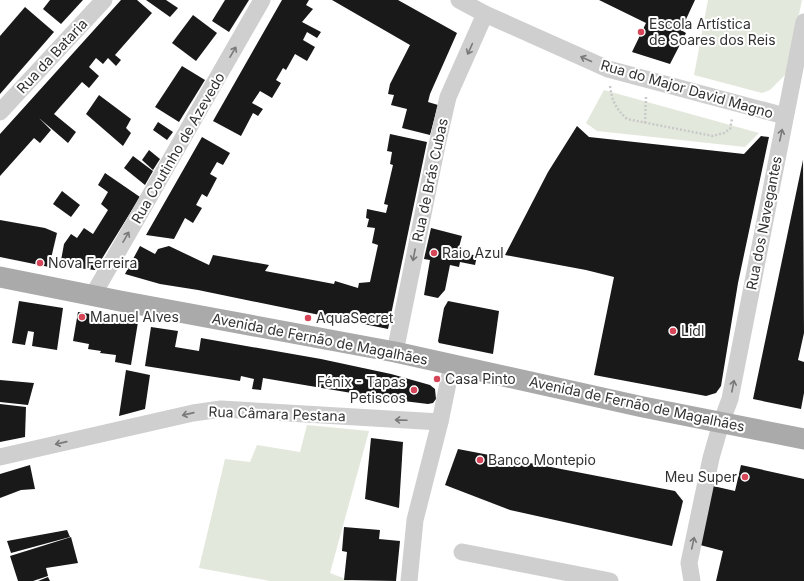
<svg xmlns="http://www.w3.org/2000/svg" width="804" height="581" viewBox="0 0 804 581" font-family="Inter,sans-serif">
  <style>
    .green { fill: #e3e8dc }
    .building { fill: #191919 }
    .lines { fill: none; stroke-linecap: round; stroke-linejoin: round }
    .path { stroke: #c9c9c9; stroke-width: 2.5; stroke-dasharray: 2 2; stroke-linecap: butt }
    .minor { stroke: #cfcfcf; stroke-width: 17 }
    .major { stroke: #aaa; stroke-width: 21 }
    .oneway { stroke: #797979 }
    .poi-dot { fill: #d74559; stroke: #fff; stroke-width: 1.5 }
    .labels { text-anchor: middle; stroke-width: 4; stroke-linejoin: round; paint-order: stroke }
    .poi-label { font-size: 14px; fill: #323232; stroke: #fff; text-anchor: start }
    .street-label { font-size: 14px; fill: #323232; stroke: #fff }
  </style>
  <rect width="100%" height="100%" fill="#fff"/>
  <g class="green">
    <polygon points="708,0 802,0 787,73 770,90 762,93 694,75"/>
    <polygon points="604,90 759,133 745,147 597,131 586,123"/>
    <polygon points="307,425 369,431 330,573 351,581 270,581 199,568 225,459 250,462 257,445 300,452"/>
  </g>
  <g class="building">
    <polygon points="50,0 83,0 61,24 43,9"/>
    <polygon points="121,0 137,0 152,13 115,55 121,60 116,66 108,58 103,64 96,58 89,67 99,76 89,88 82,82 54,114 76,132 68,143 39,118 51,130 40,143 34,138 0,176 0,134"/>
    <polygon points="146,0 166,0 178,8 170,17"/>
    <polygon points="225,0 249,0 229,32 212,21"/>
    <polygon points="282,0 309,0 306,5 313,9 302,22 321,32 317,38 307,32 303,40 315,47 307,61 295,54 286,70 283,68 276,80 281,83 272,98 260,91 252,103 263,109 258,116 253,113 241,136 213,121"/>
    <polygon points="332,0 398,0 457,33 430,94 428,102 438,105 430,135 402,128 407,109 391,105 394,95 388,94 390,84 410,45"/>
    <polygon points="599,0 695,0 681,30 686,33 670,64 632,52 646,23"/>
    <polygon points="25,7 54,32 0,94 0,36"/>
    <polygon points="193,15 217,33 196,61 172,43"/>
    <polygon points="182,66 205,80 179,122 155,107"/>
    <polygon points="99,95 131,119 126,128 131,133 123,146 86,114"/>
    <polygon points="158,122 173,132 167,140 153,130"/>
    <polygon points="577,126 589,137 744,154 761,136 769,137 738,283 721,386 716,393 706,396 594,375 614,277 586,270 505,255 548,172"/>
    <polygon points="390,134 427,142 388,329 198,290 160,284 125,274 140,246 155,254 158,249 169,246 209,265 213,255 269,265 265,271 334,284 335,281 358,288 359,283 370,282 378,245 372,243 375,228 367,227 369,219 366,218 367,209 386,213 388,205 384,204 393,165 390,164 392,152 387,151"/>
    <polygon points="202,137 230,153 223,165 217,162 210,174 217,178 207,197 202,194 196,205 202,208 193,223 185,218 174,239 146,235"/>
    <polygon points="149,150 160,159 153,170 142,160"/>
    <polygon points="133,156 153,171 145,185 124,168"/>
    <polygon points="803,160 804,333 798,360 804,362 804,393 801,409 753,399"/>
    <polygon points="105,173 140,197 95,270 60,266 64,244 71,234 77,238 84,228 93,234 108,210 101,204 108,192 98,185"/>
    <polygon points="62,191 80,205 71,217 53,204"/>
    <polygon points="0,220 45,228 57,233 49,267 0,257"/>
    <polygon points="431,228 462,236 458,251 477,256 475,265 460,262 459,267 450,265 445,290 438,298 424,295 430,260 424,259"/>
    <polygon points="19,301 63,308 57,350 32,346 34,332 28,331 25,345 12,343"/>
    <polygon points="448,301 499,311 493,354 439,343 438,341 444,308"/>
    <polygon points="78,312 138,322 131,365 115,362 116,355 100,353 101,351 88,349 89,344 73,341"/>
    <polygon points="151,327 178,331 175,347 199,351 201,338 321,359 391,374 430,385 435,389 436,399 433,403 428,404 387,399 263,378 261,390 252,389 254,379 241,376 240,381 145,366"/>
    <polygon points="126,370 150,375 145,409 119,416"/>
    <polygon points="0,380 34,383 28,405 0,402"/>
    <polygon points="0,404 26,407 25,437 0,442"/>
    <polygon points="371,438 403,442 399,508 365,499"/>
    <polygon points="458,449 675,491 683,501 672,546 510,510 445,485"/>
    <polygon points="30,465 35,489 21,490 0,498 0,474"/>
    <polygon points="741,465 804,479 804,581 716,581 723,551 700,545 713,486 735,491"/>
    <polygon points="344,527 380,530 379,539 400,541 396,581 344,580 347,552 342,551"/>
    <polygon points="67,530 70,537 11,553 7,541"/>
    <polygon points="71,537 78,563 46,568 48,576 33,581 18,581 10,556"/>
    <polygon points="48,577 50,581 38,581"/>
  </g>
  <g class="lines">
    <g class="path">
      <path d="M610,86C612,101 616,109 627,119L713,136L724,133L730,129L732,119"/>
      <polyline points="645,123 646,97"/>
    </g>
    <g class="minor">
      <polyline points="459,0 485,14 608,69 785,116"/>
      <polyline points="0,112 104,0"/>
      <polyline points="93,295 262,0"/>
      <polyline points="395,352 437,145 448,97 485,14"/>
      <polyline points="0,457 193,413 221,409 440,422"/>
      <polyline points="462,552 610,581"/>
      <polyline points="409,581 415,520 440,422 452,364"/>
      <polyline points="692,581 689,563 711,458 721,423 730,399 804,22"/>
    </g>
    <polyline class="major" points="0,277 120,301 395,352 643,407 804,439"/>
  </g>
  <defs><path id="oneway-shaft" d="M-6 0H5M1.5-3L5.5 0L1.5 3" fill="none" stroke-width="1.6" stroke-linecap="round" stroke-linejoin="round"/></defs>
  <g class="oneway">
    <use href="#oneway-shaft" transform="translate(470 49) rotate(114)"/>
    <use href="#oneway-shaft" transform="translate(233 52) rotate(-60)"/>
    <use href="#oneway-shaft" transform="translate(586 59) rotate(-156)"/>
    <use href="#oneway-shaft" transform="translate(781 135) rotate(-78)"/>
    <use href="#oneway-shaft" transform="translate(126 237) rotate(-60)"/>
    <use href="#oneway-shaft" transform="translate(414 255) rotate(101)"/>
    <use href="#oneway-shaft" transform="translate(733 386) rotate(-79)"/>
    <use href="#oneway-shaft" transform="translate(188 414) rotate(167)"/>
    <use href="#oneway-shaft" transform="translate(401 420) rotate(-178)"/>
    <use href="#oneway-shaft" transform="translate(61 443) rotate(167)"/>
    <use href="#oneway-shaft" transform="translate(693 543) rotate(-78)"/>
  </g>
  <g class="poi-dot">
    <circle cx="641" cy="32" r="4"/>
    <circle cx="434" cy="253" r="4"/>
    <circle cx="40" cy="263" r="4"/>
    <circle cx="82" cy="317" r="4"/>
    <circle cx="308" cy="318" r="4"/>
    <circle cx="673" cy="331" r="4"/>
    <circle cx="437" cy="379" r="4"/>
    <circle cx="414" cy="390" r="4"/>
    <circle cx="480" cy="460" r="4"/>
    <circle cx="745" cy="477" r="4"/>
  </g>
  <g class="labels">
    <g class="poi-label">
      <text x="649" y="29">Escola Artística<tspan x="649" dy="16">de Soares dos Reis</tspan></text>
      <text x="442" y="258">Raio Azul</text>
      <text x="48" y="268">Nova Ferreira</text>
      <text x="90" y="322">Manuel Alves</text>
      <text x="316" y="323">AquaSecret</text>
      <text x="681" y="336">Lidl</text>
      <text x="445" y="384">Casa Pinto</text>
      <text x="406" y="387" text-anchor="end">Fénix - Tapas<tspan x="406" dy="16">Petiscos</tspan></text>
      <text x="488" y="465">Banco Montepio</text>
      <text x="737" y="482" text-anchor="end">Meu Super</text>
    </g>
    <g class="street-label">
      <text transform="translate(52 56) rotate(-47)" y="5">Rua da Bataria</text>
      <text transform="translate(687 89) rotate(16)" y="5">Rua do Major David Magno</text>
      <text transform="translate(178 148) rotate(-60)" y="5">Rua Coutinho de Azevedo</text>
      <text transform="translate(430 180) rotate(-78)" y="5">Rua de Brás Cubas</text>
      <text transform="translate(764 223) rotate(-79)" y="5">Rua dos Navegantes</text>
      <text transform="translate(320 339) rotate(11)" y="5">Avenida de Fernão de Magalhães</text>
      <text transform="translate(637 404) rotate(12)" y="5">Avenida de Fernão de Magalhães</text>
      <text transform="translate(277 414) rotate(2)" y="5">Rua Câmara Pestana</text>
    </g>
  </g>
</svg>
